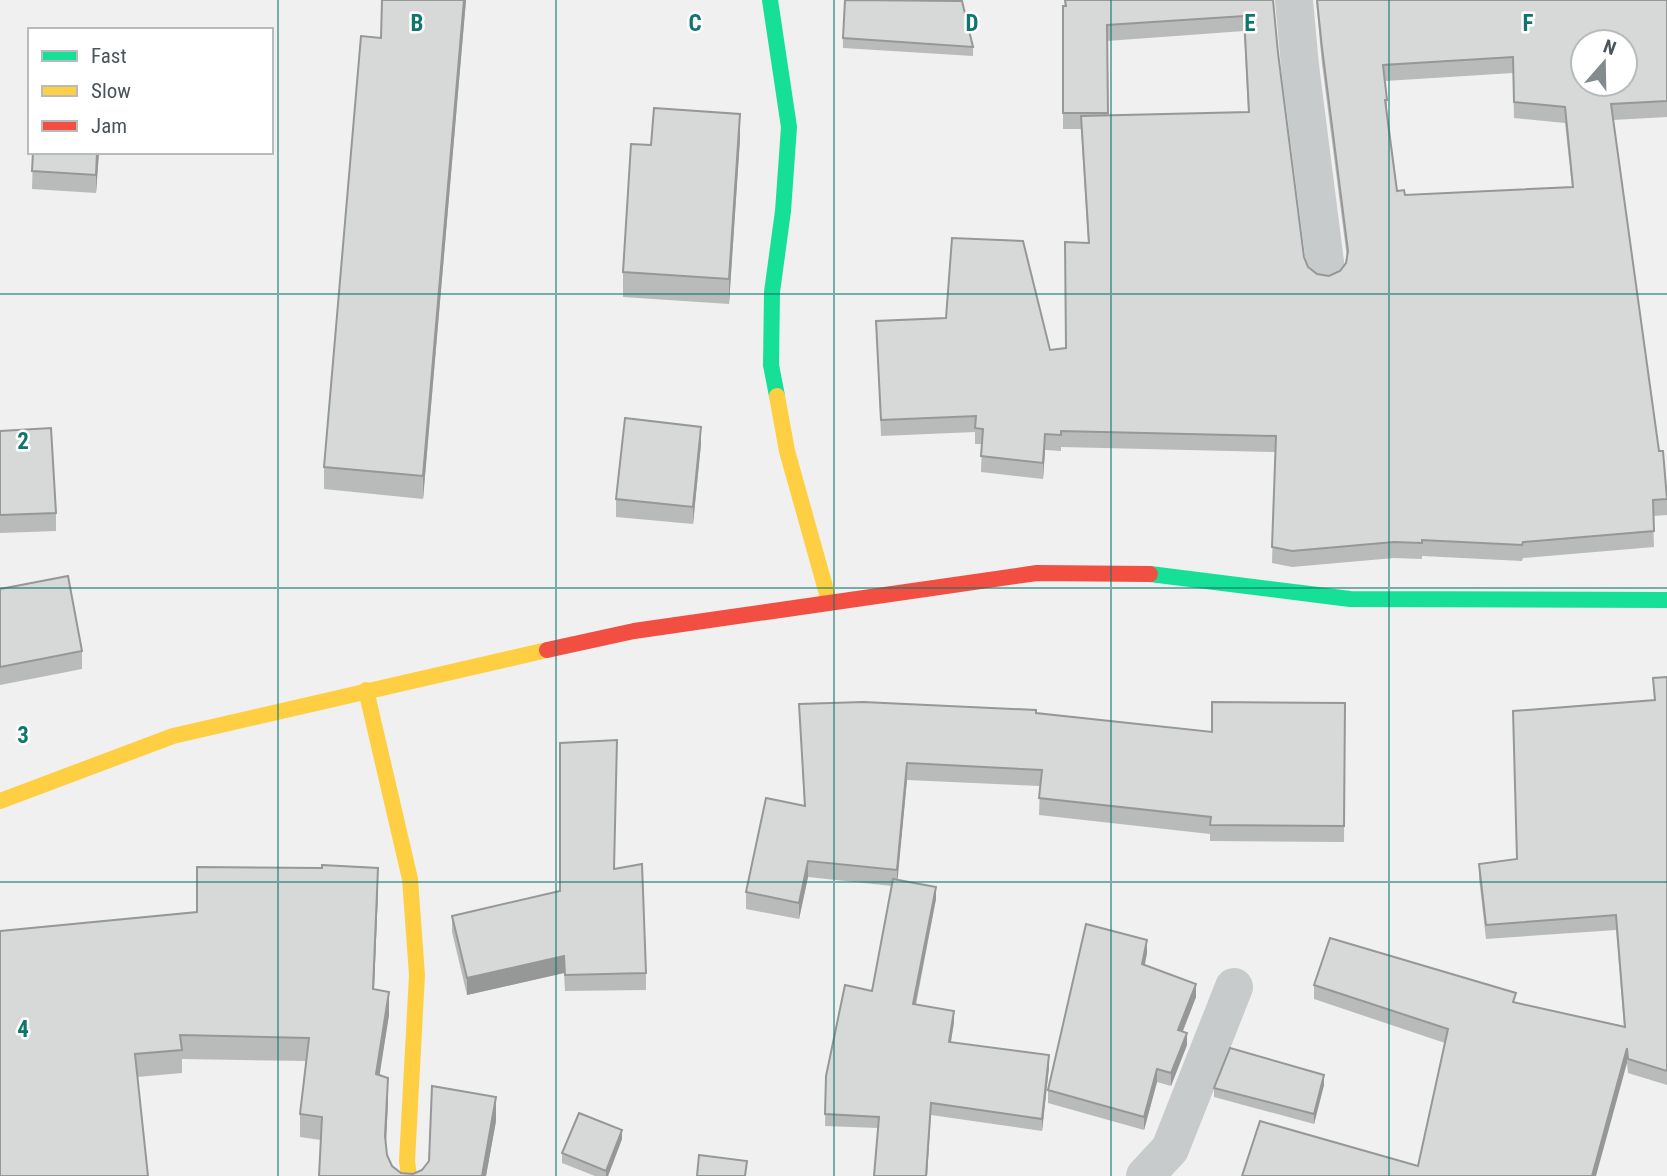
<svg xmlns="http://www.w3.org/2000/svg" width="1667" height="1176" viewBox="0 0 1667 1176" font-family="'Roboto Condensed',sans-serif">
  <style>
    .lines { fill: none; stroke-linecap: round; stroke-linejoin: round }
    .street { stroke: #c8cbcc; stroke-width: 38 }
    .fast { stroke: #16e098; stroke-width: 16 }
    .slow { stroke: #ffcf43; stroke-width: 16 }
    .jam { stroke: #f24e42; stroke-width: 16 }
    .wall { fill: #b9baba; fill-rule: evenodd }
    .shaded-wall { fill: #969797 }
    .building { fill: #d7d8d8; stroke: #969797; stroke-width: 2; fill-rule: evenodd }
    .grid { fill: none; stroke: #0f766e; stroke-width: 2; stroke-opacity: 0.55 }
    .grid-label { font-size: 23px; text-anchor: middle; font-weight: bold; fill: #0f766e; stroke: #fff; stroke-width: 5; stroke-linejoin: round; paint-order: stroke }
  </style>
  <rect width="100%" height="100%" fill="#f1f0f0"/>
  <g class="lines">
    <g class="street">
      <polyline points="1294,0 1300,66 1326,270"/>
      <polyline points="1145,1176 1170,1149 1234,987"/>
    </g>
    <g class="fast">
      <polyline points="770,0 789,127 783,211 772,292 771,365 777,396"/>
      <polyline points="1150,574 1350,599 1667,600"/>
    </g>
    <g class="slow">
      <polyline points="777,396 787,451 829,601"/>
      <polyline points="366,690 410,879 417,975 407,1161 409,1176"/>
      <polyline points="0,801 173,736 547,650"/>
    </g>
    <polyline class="jam" points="547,650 634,631 1037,573 1150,574"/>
  </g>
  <g class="wall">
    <polygon points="466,0 423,499 324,489 324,467 381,38"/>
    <path d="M1064,0H1273L1278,53L1304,257L1308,267L1317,274L1329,276L1340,271L1346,263L1347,258L1322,64L1316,0H1667V117L1613,120L1659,451L1667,489V515L1653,516L1654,547L1523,558L1522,561L1422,556V559L1394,558L1292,567L1272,563L1275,452L1061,447V451L1045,450L1043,479L981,472L982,444H975V432L881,436L876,321L1050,350L1065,348L1088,243L1081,129H1063V6H1065ZM1244,31L1248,112L1108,116L1107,41ZM1513,73L1514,118L1565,123L1572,187L1405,195L1397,191L1387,116V100L1385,81Z"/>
    <polygon points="843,38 973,47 973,56 843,48"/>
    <polygon points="740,139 729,304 623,297 623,272"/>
    <polygon points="33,152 99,152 96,193 32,189"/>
    <polygon points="0,431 56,513 56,531 0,533"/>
    <polygon points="701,444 693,524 616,517 616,499"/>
    <polygon points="0,589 82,651 82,669 0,685"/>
    <polygon points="1667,677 1667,1085 1628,1073 1627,1063 1418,1166 1445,1043 1314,999 1314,985 1516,1003 1624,1026 1616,930 1486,939 1479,878 1479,864 1517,859 1654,700 1653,678"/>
    <polygon points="1345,703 1344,842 1210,841 1210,834 1039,815 1040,786 907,780 897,880 936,899 916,1005 954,1022 951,1042 1049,1067 1042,1131 931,1115 927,1176 874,1176 878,1128 825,1126 826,1076 872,991 892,886 808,877 799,919 746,909 746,892 804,806 799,704 1036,713 1212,732"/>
    <polygon points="615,869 646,973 646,990 565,991 564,973 467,995 452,932 452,916 560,891"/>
    <polygon points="378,891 374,989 389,1015 379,1075 388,1102 386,1144 387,1155 392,1166 401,1173 413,1174 422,1170 496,1121 486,1176 319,1176 321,1140 300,1137 300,1114 306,1061 182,1059 182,1073 137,1077 0,1176 197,912"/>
    <polygon points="1147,953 1145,965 1196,997 1183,1031 1187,1045 1171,1086 1157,1082 1144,1130 1048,1103 1048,1090"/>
    <polygon points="1324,1085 1314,1124 1214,1097 1214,1088"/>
    <polygon points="622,1139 608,1176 595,1176 562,1163 562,1153"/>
  </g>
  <g class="shaded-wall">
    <polygon points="464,0 466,0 423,499 423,476"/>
    <polygon points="740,114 740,139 729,304 729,279"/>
    <polygon points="97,152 99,152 96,193 96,175"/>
    <polygon points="701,427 701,444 693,524 693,507"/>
    <polygon points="1045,434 1045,450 1043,479 1043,463"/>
    <polygon points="907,763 907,780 897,886 897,870"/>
    <polygon points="808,861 808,877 799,919 799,903"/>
    <polygon points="378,868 378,891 373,1013 373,989"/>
    <polygon points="936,887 936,899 913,1016 913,1004"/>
    <polygon points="1147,940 1147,953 1142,976 1142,964"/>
    <polygon points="564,956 564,973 467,995 467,978"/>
    <polygon points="1196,984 1196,997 1178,1043 1178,1030"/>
    <polygon points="389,992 389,1015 376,1098 376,1074"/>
    <polygon points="954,1011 954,1022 949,1053 949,1042"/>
    <polygon points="1187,1033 1187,1045 1171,1086 1171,1073"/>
    <polygon points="1627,1048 1627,1063 1596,1176 1592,1176"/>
    <polygon points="1049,1055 1049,1067 1042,1131 1042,1119"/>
    <polygon points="1157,1069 1157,1082 1144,1130 1144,1117"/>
    <polygon points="1324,1075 1324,1085 1314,1124 1314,1114"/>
    <polygon points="388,1078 388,1102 385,1160 385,1136"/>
    <polygon points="496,1097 496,1121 486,1176 482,1176"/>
    <polygon points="931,1103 927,1176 926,1176"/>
    <polygon points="622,1130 622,1139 608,1176 606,1176 606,1171"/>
  </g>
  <g class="building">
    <polygon points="382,0 464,0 423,476 324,467 361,36 381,38"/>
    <polygon points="845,0 962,1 973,47 843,38"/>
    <path d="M1065,0H1273L1278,53L1304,257L1308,267L1317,274L1329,276L1340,271L1346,263L1348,251L1322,48L1317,0H1667V101L1611,104L1659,451H1663L1667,499L1653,500L1654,531L1523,542L1522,545L1422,540V543L1394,542L1292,551L1272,547L1276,436L1061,431V435L1045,434L1043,463L981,456L983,429L975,428L976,416L881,420L876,321L946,318L952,238L1023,241L1050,350L1066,348L1065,242L1089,243L1081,116L1249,112L1244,16L1107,25L1108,113H1063V6H1066ZM1583,42H1625V84H1583ZM1513,57L1514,102L1565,107L1573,187L1405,195L1404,190L1397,191L1385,100H1387L1383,65Z"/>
    <polygon points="654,108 740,114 729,279 623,272 631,144 651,145"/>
    <polygon points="33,152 97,152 96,175 32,171"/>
    <polygon points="625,418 701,427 693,507 616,499"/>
    <polygon points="51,428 56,513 0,515 0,431"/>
    <polygon points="68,576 82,651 0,667 0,589"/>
    <polygon points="1667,677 1667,1071 1628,1059 1627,1048 1592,1176 1242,1176 1260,1121 1418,1166 1448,1029 1314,985 1330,938 1516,993 1513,1002 1625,1027 1616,915 1486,925 1479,864 1517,859 1513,711 1655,700 1653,678"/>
    <polygon points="863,702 1036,710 1036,713 1212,732 1212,702 1345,703 1344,826 1210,825 1211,817 1039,798 1042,770 907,763 897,870 808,861 799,903 746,892 766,798 805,806 799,704"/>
    <polygon points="617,740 614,869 642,864 646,973 565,975 564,956 467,978 452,916 560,891 560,743"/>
    <polygon points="322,865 378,868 373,989 389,992 376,1074 388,1078 385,1136 387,1155 392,1166 401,1173 413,1174 422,1170 429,1161 432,1086 496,1097 482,1176 319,1176 322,1117 300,1114 309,1038 180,1035 182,1050 135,1054 148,1176 0,1176 0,931 197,912 197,867 322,868"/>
    <polygon points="893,879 936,887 913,1004 954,1011 949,1042 1049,1055 1042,1119 931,1103 926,1176 874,1176 879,1117 825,1114 826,1076 845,985 872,991"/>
    <polygon points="1086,924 1147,940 1142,964 1196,984 1178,1030 1187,1033 1171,1073 1157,1069 1144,1117 1048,1090"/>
    <polygon points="1230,1048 1324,1075 1314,1114 1214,1088"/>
    <polygon points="579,1113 622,1130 606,1171 562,1153"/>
    <polygon points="699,1155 747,1161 745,1176 697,1176"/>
  </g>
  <path class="grid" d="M278,0V1176M556,0V1176M834,0V1176M1111,0V1176M1389,0V1176M0,294H1667M0,588H1667M0,882H1667"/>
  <g class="grid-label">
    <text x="417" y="31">B</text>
    <text x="695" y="31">C</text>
    <text x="972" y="31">D</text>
    <text x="1250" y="31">E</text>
    <text x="1528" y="31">F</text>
    <text x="23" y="449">2</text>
    <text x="23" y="743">3</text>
    <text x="23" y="1037">4</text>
  </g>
  <rect x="28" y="28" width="245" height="126" fill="#ffffff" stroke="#b6bbbd" stroke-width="2"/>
  <rect x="42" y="51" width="35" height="10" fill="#16e098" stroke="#b6bbbd" stroke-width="2"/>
  <text x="91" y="63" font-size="21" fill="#49555b">Fast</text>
  <rect x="42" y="86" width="35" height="10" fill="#ffcf43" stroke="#b6bbbd" stroke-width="2"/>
  <text x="91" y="98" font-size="21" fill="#49555b">Slow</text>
  <rect x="42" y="121" width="35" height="10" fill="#f24e42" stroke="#b6bbbd" stroke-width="2"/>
  <text x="91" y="133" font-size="21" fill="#49555b">Jam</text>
  <g transform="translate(1604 63) rotate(20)"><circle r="33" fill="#ffffff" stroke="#b6bbbd" stroke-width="2"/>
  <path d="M0-5L12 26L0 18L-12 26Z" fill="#848b8f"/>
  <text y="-10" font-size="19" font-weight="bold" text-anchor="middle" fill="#49555b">N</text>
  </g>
</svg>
